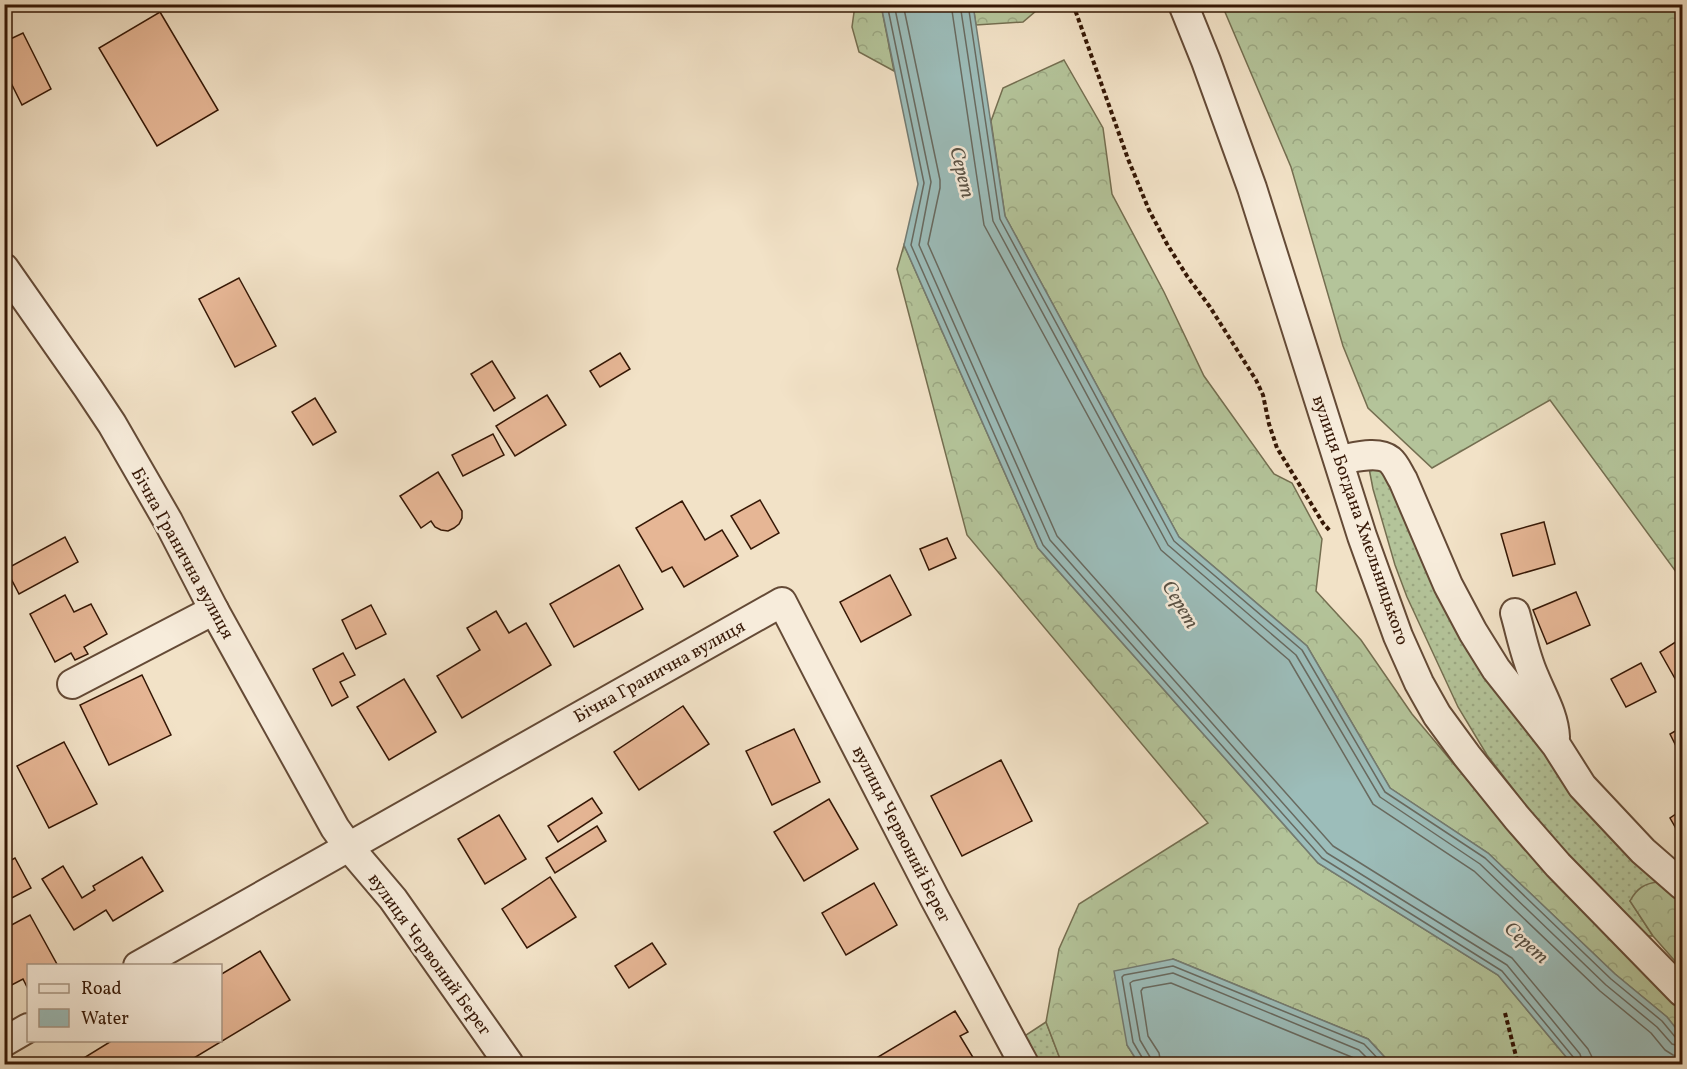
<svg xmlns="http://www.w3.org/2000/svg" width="1687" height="1069" viewBox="0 0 1687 1069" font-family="Vollkorn,serif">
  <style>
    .grass { fill: url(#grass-dots); stroke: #746e50; stroke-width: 1.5 }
    .forest { fill: url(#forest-crowns); stroke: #746e50; stroke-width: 1.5 }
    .water { fill: #9cbdba; stroke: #737b72; stroke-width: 1.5 }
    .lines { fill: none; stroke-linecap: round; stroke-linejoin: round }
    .shore { stroke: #686a60; stroke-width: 1.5 }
    .building { fill: #e6b695; stroke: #351705; stroke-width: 1.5 }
    .minor-casing { stroke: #644a36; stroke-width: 32 }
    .path { stroke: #351705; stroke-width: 4; stroke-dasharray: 4.5 3; stroke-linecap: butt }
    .minor { stroke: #f7ecdb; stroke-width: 28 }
    .labels { text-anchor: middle; stroke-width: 5; stroke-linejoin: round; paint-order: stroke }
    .street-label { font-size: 18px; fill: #351705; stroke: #f7ecdb }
    .water-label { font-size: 20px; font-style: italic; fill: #595144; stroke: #f7ecdb }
  </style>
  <defs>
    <pattern id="grass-dots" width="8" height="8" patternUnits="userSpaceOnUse" patternTransform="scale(1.5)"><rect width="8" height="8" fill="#b4c49a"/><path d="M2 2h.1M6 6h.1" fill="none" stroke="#9ba883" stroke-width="1.8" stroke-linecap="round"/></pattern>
    <pattern id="forest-crowns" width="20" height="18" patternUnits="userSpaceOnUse" patternTransform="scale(1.5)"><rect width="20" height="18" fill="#b4c49a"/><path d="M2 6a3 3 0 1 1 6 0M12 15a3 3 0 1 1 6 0" fill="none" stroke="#9ba883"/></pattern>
  </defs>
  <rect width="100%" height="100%" fill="#f2e2c7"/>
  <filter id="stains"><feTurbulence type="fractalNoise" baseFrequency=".00333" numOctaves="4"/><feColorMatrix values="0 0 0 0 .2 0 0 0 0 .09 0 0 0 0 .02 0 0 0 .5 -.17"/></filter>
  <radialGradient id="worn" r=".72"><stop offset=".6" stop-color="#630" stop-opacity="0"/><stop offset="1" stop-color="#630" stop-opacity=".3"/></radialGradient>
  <g class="grass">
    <polygon points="1382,466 1436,574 1659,882 1630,901 1653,936 1645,936 1548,834 1487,755 1458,707 1407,597 1395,565 1373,489 1369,468"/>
    <polygon points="1046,1022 1062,1064 1034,1064 1020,1039"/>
  </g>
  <g class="forest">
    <polygon points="855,5 881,5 894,71 859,52 852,27"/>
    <polygon points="973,5 1043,5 1023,22 976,25"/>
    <polygon points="1222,5 1682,5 1682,580 1550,400 1432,468 1368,408 1343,346 1291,167"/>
    <polygon points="1064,60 1103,128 1112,194 1164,292 1204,376 1274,474 1292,483 1322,539 1316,591 1361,640 1412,714 1515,837 1634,964 1659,988 1682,1007 1682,1036 1667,1017 1615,974 1488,853 1390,788 1307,646 1179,537 1005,216 991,121 1003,88"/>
    <polygon points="904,245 1038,548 1318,863 1498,975 1572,1064 1391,1064 1368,1039 1173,959 1127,1045 1139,1064 1062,1064 1046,1022 1059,949 1079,904 1208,823 967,535 897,269"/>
    <path d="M1659,882L1682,896V969L1653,936L1630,901C1637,888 1645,883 1659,882Z"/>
  </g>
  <g class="water">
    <polygon points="881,5 973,5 1005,216 1179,537 1307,646 1390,788 1488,853 1615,974 1667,1017 1682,1036 1682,1064 1572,1064 1498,975 1318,863 1038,548 904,245 918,184"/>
    <polygon points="1173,959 1368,1039 1391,1064 1139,1064 1127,1045 1114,971"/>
  </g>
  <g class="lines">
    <g class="shore">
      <polyline points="887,4 924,183 911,245 1043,545 1322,858 1502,971 1574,1058 1576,1064"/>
      <polyline points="894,4 931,182 919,245 1050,540 1327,853 1507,965 1580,1054 1583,1064"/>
      <polyline points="903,4 940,180 940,188 928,244 1057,536 1333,846 1512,958 1588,1049 1592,1057 1592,1064"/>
      <polyline points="951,4 984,225 1161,550 1289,660 1373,804 1474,871 1600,991 1651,1033 1665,1050 1673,1055 1682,1056"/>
      <polyline points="960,4 993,221 1168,545 1296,655 1380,797 1480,864 1606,985 1657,1027 1672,1044 1682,1047"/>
      <polyline points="968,4 1000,219 1174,541 1302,650 1385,792 1485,858 1611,979 1662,1021 1676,1038 1682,1040"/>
      <polyline points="1144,1064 1143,1059 1133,1042 1122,977 1124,975 1173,966 1364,1044 1383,1064"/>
      <polyline points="1152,1064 1150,1057 1140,1040 1130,983 1133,981 1173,973 1359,1050 1373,1064"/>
      <polyline points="1161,1064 1159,1053 1148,1036 1141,991 1143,988 1171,983 1354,1058 1361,1064"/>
    </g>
  </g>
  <g class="building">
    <polygon points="160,12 218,110 157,146 99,48"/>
    <polygon points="23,33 51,89 22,105 8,77 4,79 4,42"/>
    <polygon points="239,278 276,346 235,367 199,299"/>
    <polygon points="620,353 630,369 600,387 590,371"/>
    <polygon points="492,361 515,398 494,411 471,374"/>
    <polygon points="547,395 566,425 515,456 496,426"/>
    <polygon points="315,398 336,432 313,445 292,412"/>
    <polygon points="493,434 504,455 463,476 452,455"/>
    <polygon points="438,472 462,511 462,518 459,524 454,528 448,531 441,530 435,527 431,521 421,528 400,496"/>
    <polygon points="760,500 779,533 751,549 731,516"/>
    <polygon points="682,501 705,540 722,530 738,556 684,587 672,567 662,572 636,528"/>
    <polygon points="1544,522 1555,564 1513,576 1501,534"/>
    <polygon points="65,537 78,562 19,594 6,569"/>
    <polygon points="947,538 956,558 929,570 920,549"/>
    <polygon points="619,565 643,609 574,647 550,604"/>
    <polygon points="890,575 911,615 861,642 840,602"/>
    <polygon points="1576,592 1590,625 1547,644 1533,610"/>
    <polygon points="65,595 74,612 91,604 107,634 84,647 88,654 75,660 71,653 55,662 30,614"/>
    <polygon points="371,605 386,634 356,649 342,620"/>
    <polygon points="496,611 509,633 526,623 551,665 462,718 437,676 480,650 467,628"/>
    <polygon points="1677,641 1682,651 1682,691 1660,652"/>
    <polygon points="343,653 355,675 340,682 348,697 332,706 313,669"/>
    <polygon points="1641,663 1656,692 1626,707 1611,679"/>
    <polygon points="142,675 171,735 109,765 80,705"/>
    <polygon points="404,679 436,732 389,760 357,707"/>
    <polygon points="683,706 709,744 639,790 614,752"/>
    <polygon points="1682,727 1682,758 1670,734"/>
    <polygon points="794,729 820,782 772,805 746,751"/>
    <polygon points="64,742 97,804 49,828 17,766"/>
    <polygon points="1001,760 1032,821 962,856 931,796"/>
    <polygon points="592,798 602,813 558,842 548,826"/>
    <polygon points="829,799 858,849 804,881 774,832"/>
    <polygon points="1682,810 1682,839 1670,818"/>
    <polygon points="499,815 526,859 485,884 458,839"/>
    <polygon points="597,826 606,841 555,873 546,858"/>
    <polygon points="142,857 163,891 113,921 106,910 74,930 42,879 63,866 82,898 95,890 93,886"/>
    <polygon points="15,858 31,888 4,902 4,864"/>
    <polygon points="550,877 576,917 527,948 502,909"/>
    <polygon points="874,883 897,925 846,955 822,913"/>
    <polygon points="30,915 58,966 28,966 28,989 23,979 4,989 4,929"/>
    <polygon points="652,943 666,964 629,988 615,966"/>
    <polygon points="260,951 290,1000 184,1064 74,1064 113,1040 220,1040 220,975"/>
    <polygon points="955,1011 968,1032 960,1036 977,1064 882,1064 878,1057"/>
  </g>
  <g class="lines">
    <g class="minor-casing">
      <g id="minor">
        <polyline points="1183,4 1206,61 1252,188 1362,536 1398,636 1419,683 1437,715 1467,756 1517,818 1558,865 1682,992"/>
        <polyline points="4,268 88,388 112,424 168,521 214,610 335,828 348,846 393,899 509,1064"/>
        <path d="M1339,460C1353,458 1377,450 1390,460C1396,465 1399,474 1403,480L1448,585L1473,632L1496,669L1556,745L1582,786L1643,851L1682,885"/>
        <path d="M1515,613C1521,634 1525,656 1534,676C1542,696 1554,715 1555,737"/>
        <polyline points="72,684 214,610"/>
        <polyline points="138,966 782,602 934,897 1024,1064"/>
        <polyline points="4,1042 28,1028"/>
      </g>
    </g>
    <g class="path">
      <polyline points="1073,4 1128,159 1149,210 1167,244 1187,276 1210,307 1256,380 1263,395 1269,424 1277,448 1323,523 1330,531"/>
      <polyline points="1505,1013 1518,1064"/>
    </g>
    <use href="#minor" class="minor"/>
  </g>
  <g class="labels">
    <g class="street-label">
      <text transform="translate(1361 520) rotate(71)" y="6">вулиця Богдана Хмельницького</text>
      <text transform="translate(183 553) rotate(61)" y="6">Бічна Гранична вулиця</text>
      <text transform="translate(659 671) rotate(-29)" y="6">Бічна Гранична вулиця</text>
      <text transform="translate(902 834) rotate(63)" y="6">вулиця Червоний Берег</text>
      <text transform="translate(430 954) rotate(54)" y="6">вулиця Червоний Берег</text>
    </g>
    <g class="water-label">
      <text transform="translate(963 172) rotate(76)" y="7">Серет</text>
      <text transform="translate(1181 604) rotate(59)" y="7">Серет</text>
      <text transform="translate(1527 942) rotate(42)" y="7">Серет</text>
    </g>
  </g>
  <rect width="1687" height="1069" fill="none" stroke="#f2e2c7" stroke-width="24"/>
  <rect x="6" y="6" width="1675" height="1057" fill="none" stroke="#351705" stroke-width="3"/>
  <rect x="12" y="12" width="1663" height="1045" fill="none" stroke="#351705" stroke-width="1.5"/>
  <rect x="27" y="964" width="195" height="78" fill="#f7ecdb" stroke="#a99785" stroke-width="1.5"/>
  <rect x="39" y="984" width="30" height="9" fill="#f7ecdb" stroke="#a99785" stroke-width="1.5"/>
  <text x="81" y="994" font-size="18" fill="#351705">Road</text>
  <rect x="39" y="1009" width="30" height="18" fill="#9cbdba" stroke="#a99785" stroke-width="1.5"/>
  <text x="81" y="1024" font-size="18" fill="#351705">Water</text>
  <rect width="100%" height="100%" filter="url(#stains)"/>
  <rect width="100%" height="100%" fill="url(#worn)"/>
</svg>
